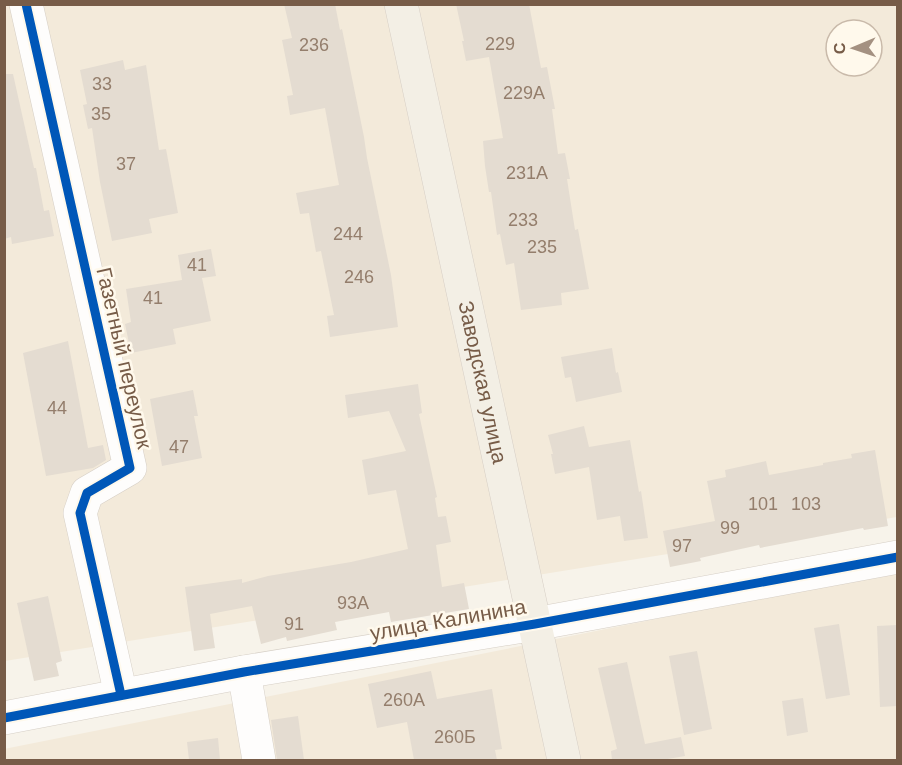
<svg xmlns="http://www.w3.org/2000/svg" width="902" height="765" viewBox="0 0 902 765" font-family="Helvetica,sans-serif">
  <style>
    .residential { fill: #f3eada; fill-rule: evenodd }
    .building { fill: #e4dcd1 }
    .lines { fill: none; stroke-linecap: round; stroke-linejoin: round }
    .minor-casing { stroke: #d6cfc6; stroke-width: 34 }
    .major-casing { stroke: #d6cec5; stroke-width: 34 }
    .minor { stroke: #fefdfc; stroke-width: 33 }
    .major { stroke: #f3efe5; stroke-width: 33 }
    .cycleway-casing { stroke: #fff9ec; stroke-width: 13 }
    .cycleway { stroke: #0057b8; stroke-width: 9 }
    .labels { text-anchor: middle; stroke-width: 5; stroke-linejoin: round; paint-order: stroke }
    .number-label { font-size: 18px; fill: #947e6c }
    .street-label { font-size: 21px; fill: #775c48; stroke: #fff9ec }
  </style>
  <rect width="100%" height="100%" fill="#f7f3ea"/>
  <g class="residential">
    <path d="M5,5H897V517L5,661ZM836,30H872V66H836Z"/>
    <polygon points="897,571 897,760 5,760 4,749"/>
  </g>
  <g class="building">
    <polygon points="284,4 335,4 340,30 342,29 364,137 367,158 391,275 398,327 330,337 327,316 334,315 321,251 316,252 309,213 300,214 296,193 339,185 325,108 290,115 287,96 293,95 282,40 292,38"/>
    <polygon points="456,4 529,4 541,68 547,67 555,109 552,109 558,154 565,153 570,179 567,179 575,230 578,229 589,289 561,293 562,305 521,310 514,263 506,265 500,234 497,235 491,192 489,192 485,166 483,141 503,138 489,57 466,61 462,41 464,41"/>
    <polygon points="123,60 125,70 146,65 159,150 166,149 178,213 149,219 152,233 112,241 100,182 92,128 88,129 83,105 87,104 80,70"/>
    <polygon points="4,74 13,74 34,168 36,168 44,211 49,210 54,236 12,244 11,237 4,239"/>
    <polygon points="211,249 216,276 202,278 211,321 173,329 176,344 131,353 125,324 131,322 126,289 182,280 178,255"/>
    <polygon points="68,341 88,448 103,445 106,460 93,468 46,476 23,353"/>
    <polygon points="612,348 616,373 618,372 622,392 576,402 571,377 565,378 561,357"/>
    <polygon points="418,384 422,413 419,414 437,497 435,498 438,517 446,516 451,542 436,545 442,587 464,583 469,609 391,622 389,612 335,622 337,630 287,641 286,637 261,644 252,606 210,614 215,648 194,651 185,587 242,579 242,583 268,576 351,562 408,549 396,490 368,495 362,460 406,451 389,411 348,418 345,395"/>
    <polygon points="193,390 198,416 194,416 202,458 162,466 150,399"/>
    <polygon points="584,426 589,447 630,440 639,492 641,491 648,538 624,541 620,516 597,520 589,467 555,474 551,454 553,454 548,435"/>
    <polygon points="875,450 888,526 864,530 863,528 760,548 759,545 700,558 701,561 670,567 663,531 715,521 707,481 726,477 725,470 766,461 769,475 823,465 823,463 852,458 851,454"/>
    <polygon points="48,596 62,661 56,663 59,676 34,681 17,603"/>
    <polygon points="839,624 850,695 826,699 814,628"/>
    <polygon points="897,625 897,706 880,707 877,626"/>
    <polygon points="697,651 712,729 684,735 669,656"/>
    <polygon points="627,662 645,744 681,737 685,756 662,760 612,760 611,751 617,749 598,668"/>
    <polygon points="431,671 437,699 492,689 502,749 495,750 497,760 414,760 407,722 377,728 368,684"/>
    <polygon points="803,698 808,732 787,736 782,701"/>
    <polygon points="298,716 304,760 277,760 271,720"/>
    <polygon points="218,738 220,760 189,760 187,742"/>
  </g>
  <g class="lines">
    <g class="minor-casing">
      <g id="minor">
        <polyline points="26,4 130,468 87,493 80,513 121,695"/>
        <polyline points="244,672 259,760"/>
        <polyline points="4,718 244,672 535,624 898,557"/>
      </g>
    </g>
    <g class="major-casing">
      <g id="major">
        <path id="s1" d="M401,4L564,760"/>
      </g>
    </g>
    <use href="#minor" class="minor"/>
    <use href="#major" class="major"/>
    <g class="cycleway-casing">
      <g id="cycleway">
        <polyline points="26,4 130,468 87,493 80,513 121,695"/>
        <polyline points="4,718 244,672 535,624 898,557"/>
      </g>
    </g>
    <use href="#cycleway" class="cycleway"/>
  </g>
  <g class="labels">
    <g class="number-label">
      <text x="500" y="50">229</text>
      <text x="314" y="51">236</text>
      <text x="102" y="90">33</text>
      <text x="524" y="99">229А</text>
      <text x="101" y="120">35</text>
      <text x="126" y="170">37</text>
      <text x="527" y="179">231А</text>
      <text x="523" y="226">233</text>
      <text x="348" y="240">244</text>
      <text x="542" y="253">235</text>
      <text x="197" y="271">41</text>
      <text x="359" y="283">246</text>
      <text x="153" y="304">41</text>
      <text x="57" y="414">44</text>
      <text x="179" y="453">47</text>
      <text x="763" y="510">101</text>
      <text x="806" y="510">103</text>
      <text x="730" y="534">99</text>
      <text x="682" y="552">97</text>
      <text x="353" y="609">93А</text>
      <text x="294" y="630">91</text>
      <text x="404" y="706">260А</text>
      <text x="455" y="743">260Б</text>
    </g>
    <g class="street-label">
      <text transform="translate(124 358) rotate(77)" y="7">Газетный переулок</text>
      <text dy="7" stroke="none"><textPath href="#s1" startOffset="387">Заводская улица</textPath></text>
      <text transform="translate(448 620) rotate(-10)" y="7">улица Калинина</text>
    </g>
  </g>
  <rect width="902" height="765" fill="none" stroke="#775c48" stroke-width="12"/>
  <g transform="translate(854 48) rotate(268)"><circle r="28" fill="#fff9ec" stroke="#c9baaa" stroke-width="1.5"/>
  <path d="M0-4.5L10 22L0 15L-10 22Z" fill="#a49181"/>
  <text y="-9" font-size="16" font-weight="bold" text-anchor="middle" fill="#775c48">С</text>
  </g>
</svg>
